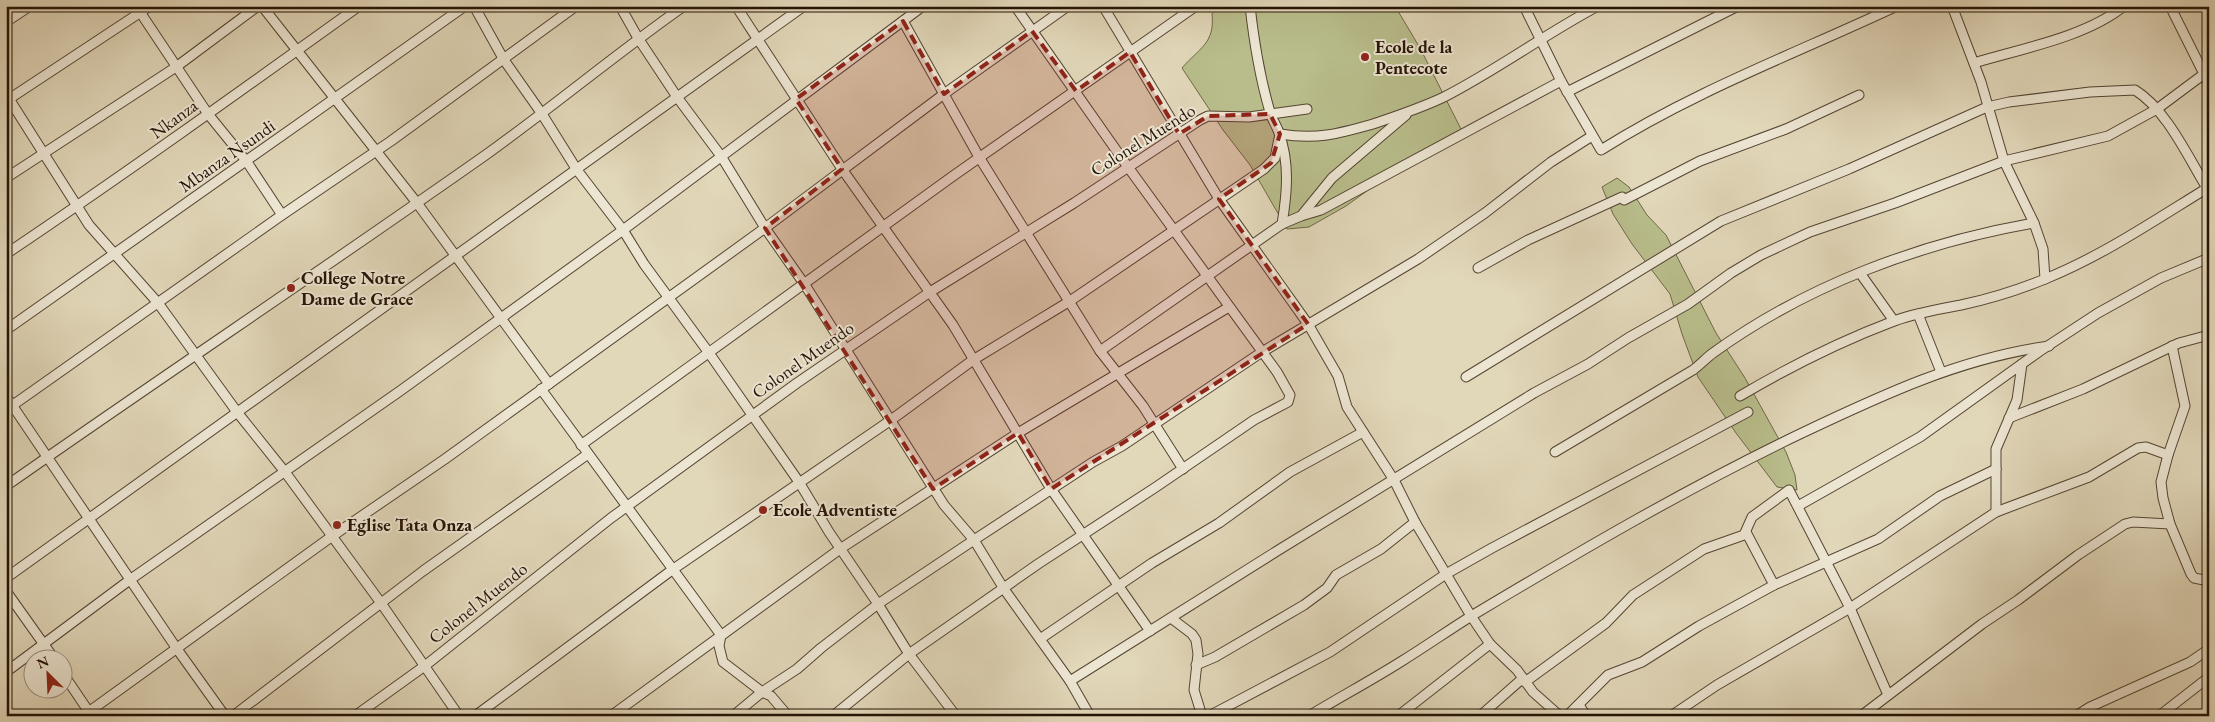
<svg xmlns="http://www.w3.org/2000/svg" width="2215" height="722" viewBox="0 0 2215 722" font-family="'EB Garamond',serif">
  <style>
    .green { fill: #b8bd8b; stroke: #6e6848 }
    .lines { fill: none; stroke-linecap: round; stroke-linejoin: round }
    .minor-casing { stroke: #544432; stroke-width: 11 }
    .minor { stroke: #ece5d2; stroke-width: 9 }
    .marked { fill: #8f2418; fill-opacity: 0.2; stroke: #8f2418; stroke-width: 4; stroke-dasharray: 10 6; stroke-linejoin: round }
    .poi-dot { fill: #8f2418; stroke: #ece5d2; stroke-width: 2 }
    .labels { text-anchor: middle; stroke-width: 4; stroke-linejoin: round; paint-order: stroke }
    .poi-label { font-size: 18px; font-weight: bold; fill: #251305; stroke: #ece5d2; text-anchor: start }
    .street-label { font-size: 18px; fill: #251305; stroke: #ece5d2 }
  </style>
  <rect width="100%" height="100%" fill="#e1d7b9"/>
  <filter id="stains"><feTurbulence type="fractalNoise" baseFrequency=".004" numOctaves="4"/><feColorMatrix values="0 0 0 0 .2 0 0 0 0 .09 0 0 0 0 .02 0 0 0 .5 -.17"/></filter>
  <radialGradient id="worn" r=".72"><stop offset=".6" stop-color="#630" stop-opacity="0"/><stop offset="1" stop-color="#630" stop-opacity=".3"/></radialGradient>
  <g class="green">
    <path d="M1217,6H1395L1420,48L1465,137L1378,183L1346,206L1309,227L1287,229L1250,165L1223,130L1182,68C1199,48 1215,44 1212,14Z"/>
    <polygon points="1617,178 1629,187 1647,215 1666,235 1716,333 1745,378 1786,452 1795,475 1797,490 1777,487 1736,433 1698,377 1682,334 1670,294 1632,244 1613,214 1602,187"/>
  </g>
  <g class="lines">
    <g class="minor-casing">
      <g id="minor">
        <polyline points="136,6 208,114 247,162 282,215"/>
        <polyline points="262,6 417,203 549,384"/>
        <polyline points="474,6 504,60 542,114 577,170 623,230 644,264 709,353 799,482 829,532 878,604 909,654 956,716"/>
        <polyline points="620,6 638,38 677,97 721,156 765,228 805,285 944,505 974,540 1004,589 1070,681"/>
        <polyline points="736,6 842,169 953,325 1051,489 1150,631"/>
        <polyline points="1103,6 1219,199 1308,324 1338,376 1347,407 1394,480 1415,522 1471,616 1490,644 1517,670 1533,692 1560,716"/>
        <path d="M1524,6L1561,81L1601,150C1694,91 1797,53 1897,6"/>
        <polyline points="2170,6 2209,84"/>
        <polyline points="903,21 979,157 1100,351 1143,406 1183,469"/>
        <polyline points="6,22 30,6"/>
        <path d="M1974,63C2020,49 2086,37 2124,6"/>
        <polyline points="1567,92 1738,6"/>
        <polyline points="6,94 89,225 158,303 237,412 285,472 381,603 459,716"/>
        <polyline points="6,101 150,6"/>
        <polyline points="6,178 176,67 258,6"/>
        <polyline points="1624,200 1700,161 1786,129 1859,95"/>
        <polyline points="1301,216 1321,210 1561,81"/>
        <polyline points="1282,224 1301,216 1332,178 1406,115"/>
        <path d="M6,254C125,174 242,90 359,6"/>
        <polyline points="1478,268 1528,240 1622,197"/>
        <polyline points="1860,273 1894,321"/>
        <path d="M2045,279C2104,255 2155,220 2209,187"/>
        <polyline points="1918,314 1941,372"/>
        <path d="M6,330C160,223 312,114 465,6"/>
        <polyline points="2172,346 2185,406 2168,455 2161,482 2163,498 2170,524 2191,574 2194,578 2209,581"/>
        <path d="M1100,351L1282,224C1287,194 1290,163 1279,133C1277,126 1272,120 1270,112C1260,78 1254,42 1250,6"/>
        <path d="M1466,377L1721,221L1849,169L1987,107L2009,102L2090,92L2135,90C2166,109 2188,157 2207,188"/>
        <polyline points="541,389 718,631 721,635 719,646 723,662 762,692 771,696 788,716"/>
        <polyline points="6,396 177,649 225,716"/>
        <path d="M1740,396C1789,367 1841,341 1894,321C1916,313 1939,309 1961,305C1989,299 2018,290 2045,279L2043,249L2034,223L2004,161L1981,82L1952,6"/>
        <polyline points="6,410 282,215 391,141 576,6"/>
        <polyline points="2009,418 2083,389 2179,343 2209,335"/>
        <polyline points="581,445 953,176 1196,6"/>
        <path d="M1555,452L1693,370C1700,365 1706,358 1713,353C1807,285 1920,243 2034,223"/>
        <path d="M6,486C166,374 328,266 487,154C554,106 617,53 684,6"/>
        <polyline points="1798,506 1920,437 2040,351 2098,313 2161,278 2209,258"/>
        <polyline points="1996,512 1996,449 2017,400 2022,364"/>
        <polyline points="1746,532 1774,585"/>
        <polyline points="6,578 804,6"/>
        <polyline points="6,591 55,660"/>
        <polyline points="1171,618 1192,634 1196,640 1198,654 1194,690 1202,716"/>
        <polyline points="1040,639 1152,563 1219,523 1290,472 1363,432"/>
        <polyline points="1196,665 1215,657 1304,605 1327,588 1336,575 1381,549 1415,522"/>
        <polyline points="6,672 131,579 400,391 623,230 923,6"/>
        <polyline points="62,672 89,712"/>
        <polyline points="1525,682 1606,623 1633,595 1704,549 1744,535 1752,517 1789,490 1850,608 1888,695"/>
        <polyline points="1579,705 1586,716"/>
        <polyline points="83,716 331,537 445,459 765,228 944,94 1068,6"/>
        <polyline points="233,716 423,571 588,454"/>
        <polyline points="355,716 426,665 611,518 797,383 930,292 1074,203 1200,120 1208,116 1249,117 1307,109"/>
        <path d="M475,716L672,570L891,420L973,360L1070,301L1264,169L1275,158L1280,134C1316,140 1338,134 1373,124C1397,116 1421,108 1444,97C1497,70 1545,34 1598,6"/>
        <polyline points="611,716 840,549 1018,433 1229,307"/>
        <polyline points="733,716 762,692 797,669 821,648 878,604 974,540 1093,462 1122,446 1262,352 1418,259 1485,213 1551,162 1592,136"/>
        <polyline points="833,716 909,654 1038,564 1156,487 1254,420 1288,402 1290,395 1277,372 1128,167 1015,6"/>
        <polyline points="1090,716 1070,681 1277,551 1534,393 1588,364 1628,338 1688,304 1731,273 1761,255 1810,232 1895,203 2004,161 2108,136 2157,109 2204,74"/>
        <polyline points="1209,716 1330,652 1446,574 1492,548 1748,412"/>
        <path d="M1309,716C1340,697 1372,680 1402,661C1426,646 1449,630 1473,615C1580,551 1689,487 1802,433C1882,395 1961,358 2049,346"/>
        <polyline points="1398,716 1490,644"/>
        <polyline points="1480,716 1523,678"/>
        <polyline points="1567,716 1608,675 1642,662 1699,626 1774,585 1878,539 1940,496 1996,469"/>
        <polyline points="1671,716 1717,685 1850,608 1996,512 2089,477 2138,448 2146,447 2168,455"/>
        <polyline points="1861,716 1982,624 2018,600 2078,555 2125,524 2133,522 2170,524"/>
        <polyline points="2076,716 2090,707 2190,662 2209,649"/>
        <polyline points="2159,716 2209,677"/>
      </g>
    </g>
    <use href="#minor" class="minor"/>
  </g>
  <path class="marked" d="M903,21L944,94L1032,31L1076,91L1130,52L1179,134L1208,116L1270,114L1280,134L1271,163L1219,199L1308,324L1051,489L1018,433L933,489L765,228L842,169L796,99Z"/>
  <g class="poi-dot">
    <circle cx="1365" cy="57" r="5"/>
    <circle cx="291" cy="288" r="5"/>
    <circle cx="763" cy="510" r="5"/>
    <circle cx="337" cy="525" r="5"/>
  </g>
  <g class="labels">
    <g class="poi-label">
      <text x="1375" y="53">Ecole de la<tspan x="1375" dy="21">Pentecote</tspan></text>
      <text x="301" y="284">College Notre<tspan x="301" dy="21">Dame de Grace</tspan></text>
      <text x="773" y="516">Ecole Adventiste</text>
      <text x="347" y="531">Eglise Tata Onza</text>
    </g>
    <g class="street-label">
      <text transform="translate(174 119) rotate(-36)" y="6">Nkanza</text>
      <text transform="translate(1143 140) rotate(-32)" y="6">Colonel Muendo</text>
      <text transform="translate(227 156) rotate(-35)" y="6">Mbanza Nsundi</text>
      <text transform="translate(803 360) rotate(-35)" y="6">Colonel Muendo</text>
      <text transform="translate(478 603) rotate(-38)" y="6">Colonel Muendo</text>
    </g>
  </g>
  <rect width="2215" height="722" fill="none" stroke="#e1d7b9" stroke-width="25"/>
  <rect x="8" y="8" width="2200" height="707" fill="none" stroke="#251305" stroke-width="2.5"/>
  <rect x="12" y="12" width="2190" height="697" fill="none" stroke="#251305"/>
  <g transform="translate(48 674) rotate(336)"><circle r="24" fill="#ece5d2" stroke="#9c9180"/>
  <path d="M0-4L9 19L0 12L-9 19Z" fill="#8f2418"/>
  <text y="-8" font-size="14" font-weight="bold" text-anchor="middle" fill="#251305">N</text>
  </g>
  <rect width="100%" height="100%" filter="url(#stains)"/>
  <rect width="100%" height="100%" fill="url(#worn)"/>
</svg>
